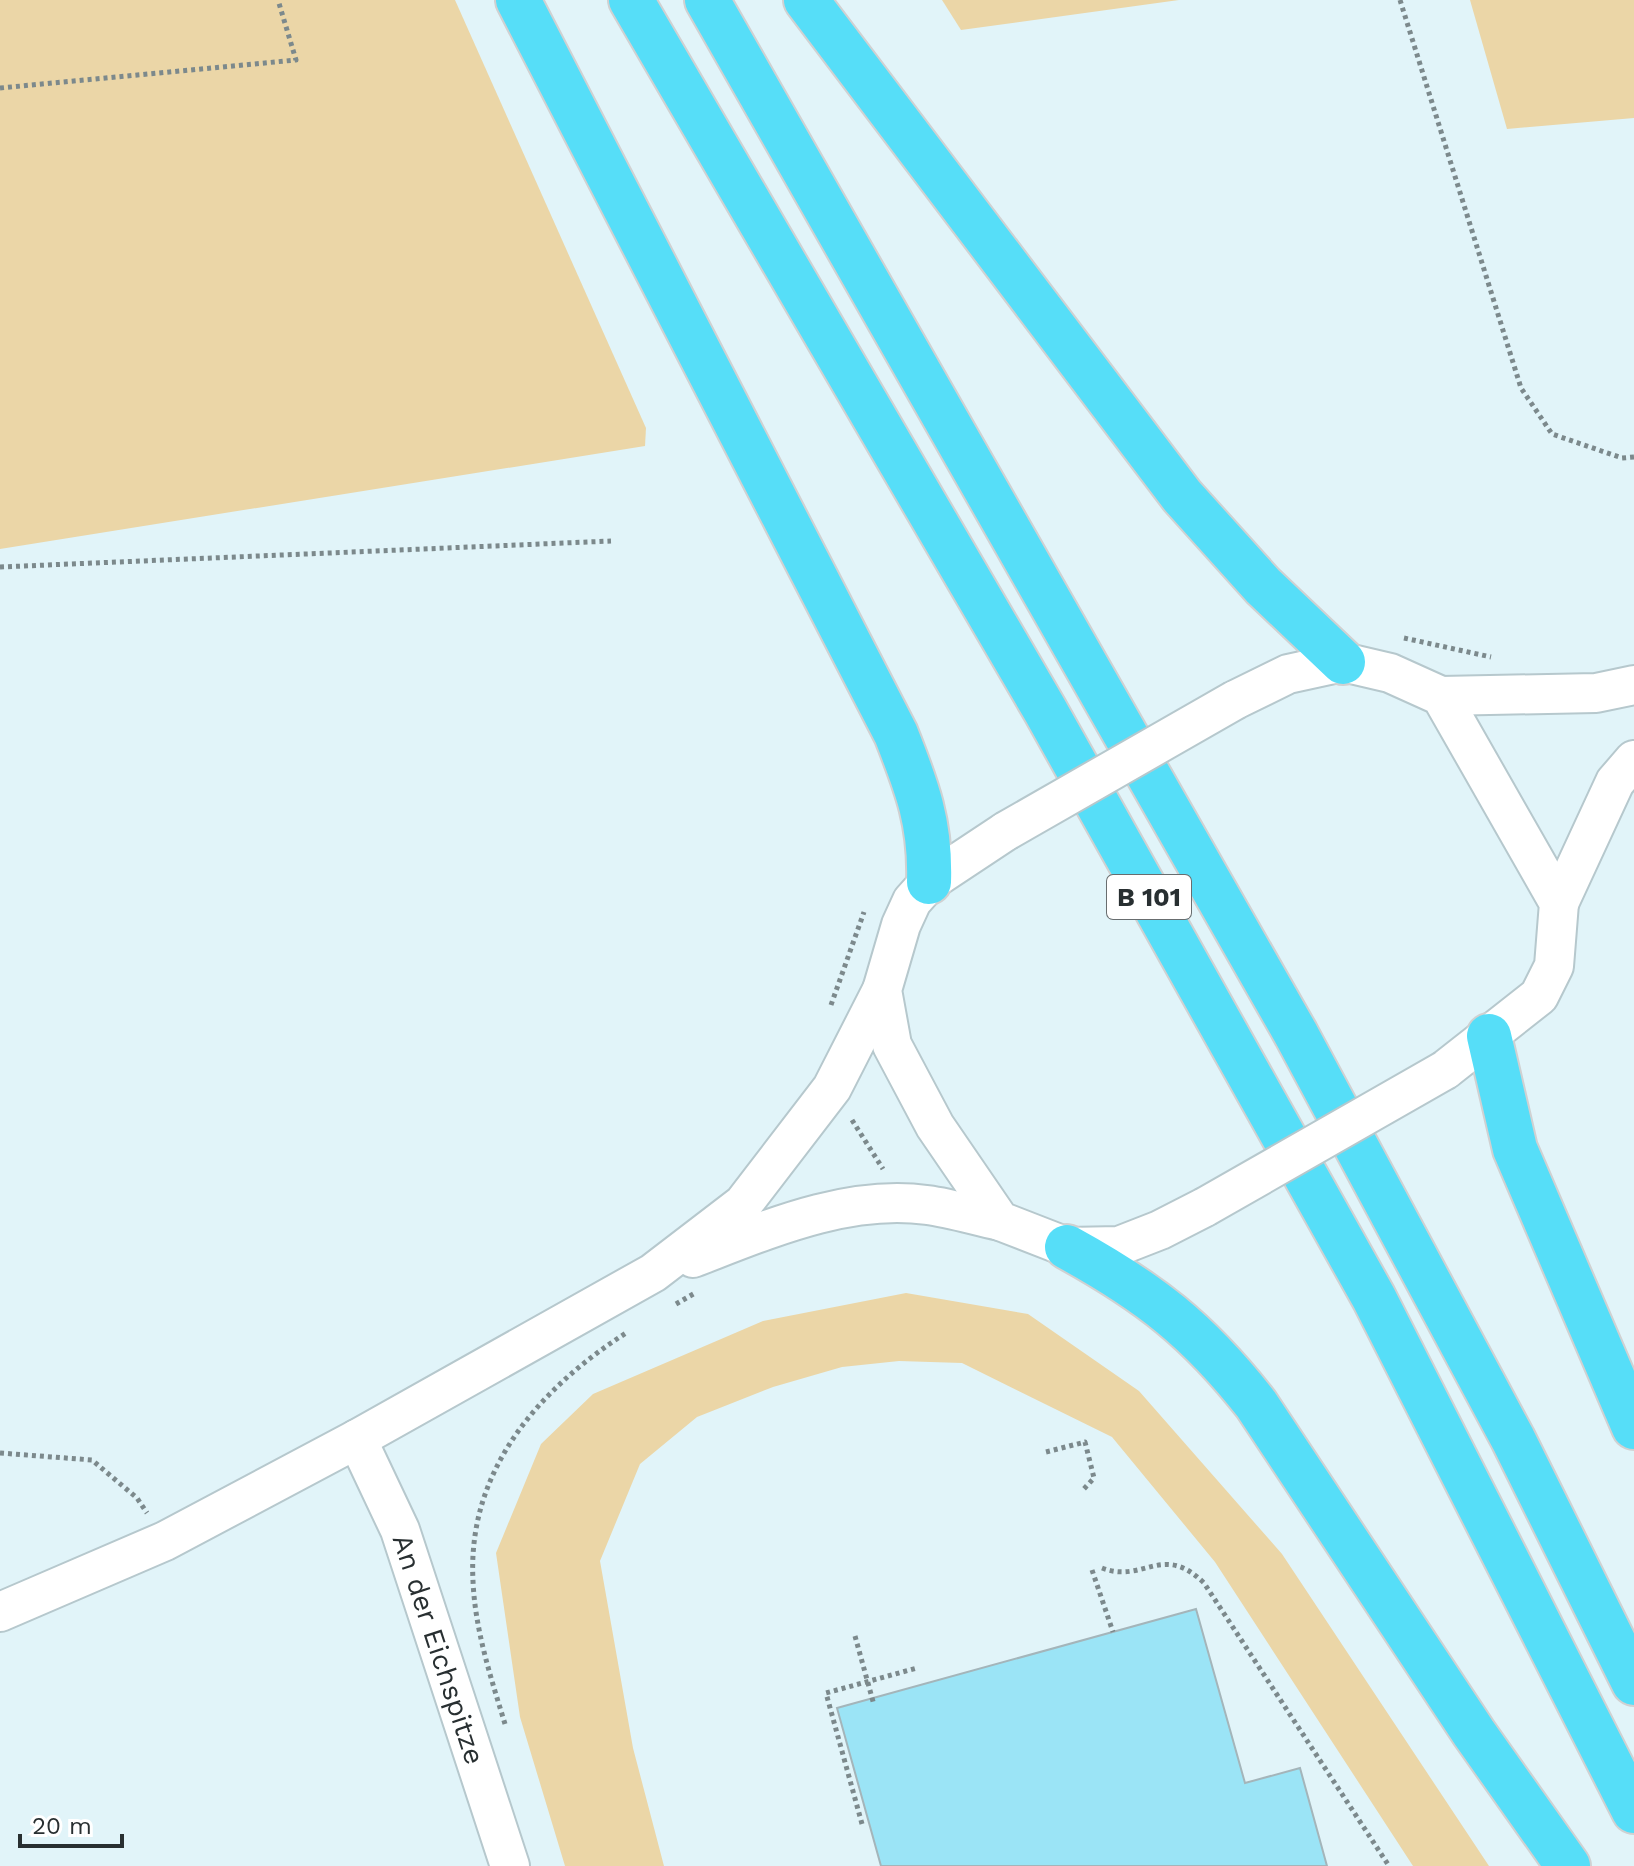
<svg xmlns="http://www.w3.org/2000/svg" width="1634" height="1866" viewBox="0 0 1634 1866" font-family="'Work Sans',sans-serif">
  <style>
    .green { fill: #ebd6a7 }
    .building { fill: #9be4f6; stroke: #a4b5ba; stroke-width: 2 }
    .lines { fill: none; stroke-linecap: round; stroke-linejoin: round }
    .minor-casing { stroke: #b6c8cd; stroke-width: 42 }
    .trunk-casing { stroke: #d0d1d2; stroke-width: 48 }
    .path { stroke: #7c898c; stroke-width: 5; stroke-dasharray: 4 4; stroke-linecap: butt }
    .minor { stroke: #fff; stroke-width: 38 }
    .trunk { stroke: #56def8; stroke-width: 44 }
    .minor-bridge-casing { stroke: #b6c8cd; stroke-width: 42; stroke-linecap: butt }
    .minor-bridge { stroke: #fff; stroke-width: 38 }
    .labels { text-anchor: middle; stroke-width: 7; stroke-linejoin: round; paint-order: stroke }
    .shield { fill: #fff; stroke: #686d6f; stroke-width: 2 }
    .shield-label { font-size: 26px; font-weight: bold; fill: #282f31 }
    .street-label { font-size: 28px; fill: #282f31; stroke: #fff }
  </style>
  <rect width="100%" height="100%" fill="#e1f4f9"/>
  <g class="green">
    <polygon points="0,0 455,0 646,428 645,446 0,549"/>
    <polygon points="942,0 1179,0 961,30"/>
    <polygon points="1470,0 1634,0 1634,118 1507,129"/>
    <polygon points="906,1293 1028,1314 1139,1391 1282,1554 1489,1866 1413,1866 1215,1562 1112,1437 962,1363 899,1361 842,1367 773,1387 697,1417 640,1464 600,1561 633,1748 664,1866 565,1866 520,1717 496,1553 541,1444 593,1394 763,1321"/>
  </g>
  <polygon class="building" points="1196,1609 1245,1783 1300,1768 1327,1866 881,1866 837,1708"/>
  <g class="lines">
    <g class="minor-casing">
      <g id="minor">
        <polyline points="1441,696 1596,693 1634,685"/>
        <polyline points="1235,700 1288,674 1343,662 1390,673 1441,696 1559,903 1554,966 1539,996 1445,1070"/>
        <polyline points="1006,831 929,882 912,901 901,925 882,990 892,1045 935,1126 1000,1221 1067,1247 1119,1246 1160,1230 1205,1207"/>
        <polyline points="1559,903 1615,782 1634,760"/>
        <path d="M693,1258C766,1230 847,1194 927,1205C951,1208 976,1216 1000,1221"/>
        <path id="s1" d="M357,1439L400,1530L510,1866"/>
        <polyline points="0,1612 165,1541 357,1439 653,1273 743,1204 832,1088 882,990"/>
      </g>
    </g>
    <g class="trunk-casing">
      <g id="trunk">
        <path d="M518,0L896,734C917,787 931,824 929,882"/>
        <polyline points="631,0 1045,710 1374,1298 1634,1811"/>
        <polyline points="707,0 1296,1034 1513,1439 1634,1683"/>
        <polyline points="806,0 1182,496 1263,586 1343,662"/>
        <polyline points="1489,1036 1515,1149 1634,1427"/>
        <path d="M1067,1247C1149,1292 1198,1330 1256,1404L1474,1733L1568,1866"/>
      </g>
    </g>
    <g class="path">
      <polyline points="1400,0 1521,388 1552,434 1622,458 1634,457"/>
      <polyline points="0,88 296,60 278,0"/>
      <polyline points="0,567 611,541"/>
      <polyline points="1404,638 1491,657"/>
      <polyline points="831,1005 864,912"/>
      <polyline points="852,1120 883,1169"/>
      <polyline points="676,1304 695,1293"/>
      <polyline points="1046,1452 1085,1442 1094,1478 1082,1491"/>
      <polyline points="0,1453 92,1460 137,1498 147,1513"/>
      <path d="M1102,1568C1144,1584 1162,1542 1204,1583L1389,1866"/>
      <polyline points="1092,1570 1113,1632"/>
      <polyline points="855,1636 874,1705"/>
      <path d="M505,1724C491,1678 475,1630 473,1581C467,1470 539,1389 626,1333"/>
      <polyline points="862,1824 826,1693 917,1668"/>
    </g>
    <use href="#minor" class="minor"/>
    <use href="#trunk" class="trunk"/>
    <g class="minor-bridge-casing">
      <g id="minor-bridge">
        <polyline points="1006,831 1235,700"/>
        <polyline points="1205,1207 1445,1070"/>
      </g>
    </g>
    <use href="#minor-bridge" class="minor-bridge"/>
  </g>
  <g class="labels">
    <rect class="shield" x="1107" y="875" width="84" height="44" rx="6"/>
    <g class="shield-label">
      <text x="1149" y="906">B 101</text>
    </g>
    <g class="street-label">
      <text dy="10" stroke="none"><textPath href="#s1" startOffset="226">An der Eichspitze</textPath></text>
    </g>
  </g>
  <path d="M20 1834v12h102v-12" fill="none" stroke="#282f31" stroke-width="4"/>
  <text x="32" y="1834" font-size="24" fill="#282f31" stroke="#ffffff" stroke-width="6" paint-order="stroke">20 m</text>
</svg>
